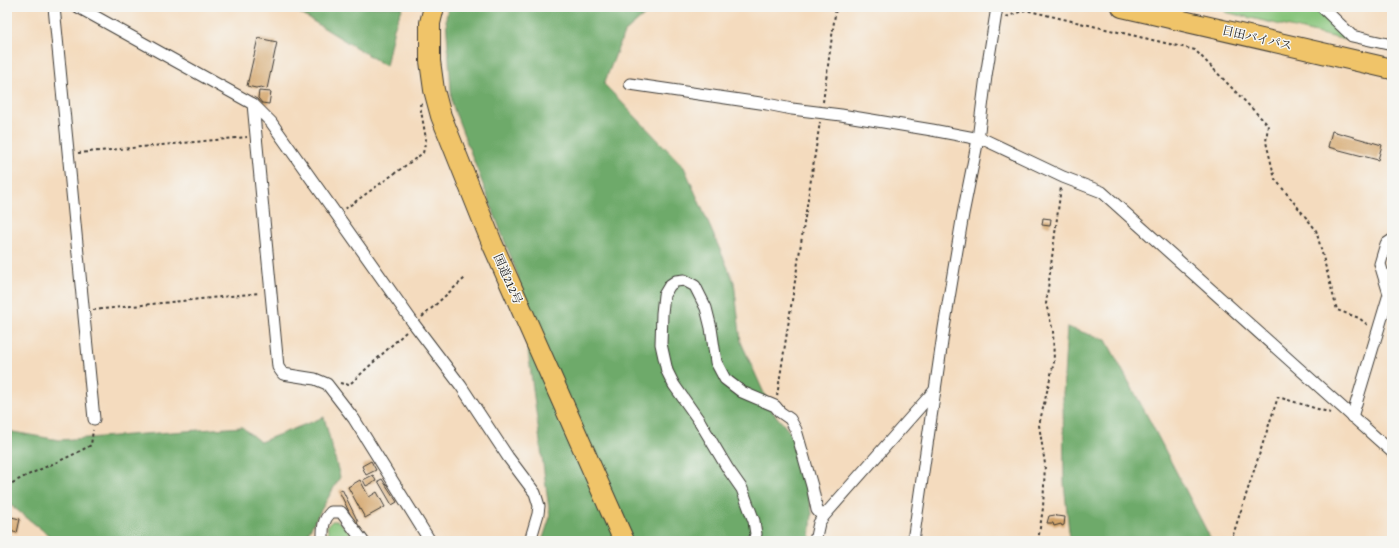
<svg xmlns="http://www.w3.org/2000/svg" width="1399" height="548" viewBox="0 0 1399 548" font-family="'Gentium Book Plus','Noto Serif JP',serif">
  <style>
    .green { fill: #88c57b; stroke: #52704c }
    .forest { fill: #6eaa6b; stroke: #456344 }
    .building { fill: #d4a56b }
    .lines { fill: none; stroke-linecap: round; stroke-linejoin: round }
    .street-casing { stroke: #3c3934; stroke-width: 13 }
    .highway-casing { stroke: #3c3934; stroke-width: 22 }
    .path { stroke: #3c3934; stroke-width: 2; stroke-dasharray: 3 3; stroke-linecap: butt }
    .street { stroke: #fff; stroke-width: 11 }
    .highway { stroke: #f0c469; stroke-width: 20 }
    .labels { text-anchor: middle; stroke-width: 3; stroke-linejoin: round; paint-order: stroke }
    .street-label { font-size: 12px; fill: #1c1c1c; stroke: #f6f6f2 }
  </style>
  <rect width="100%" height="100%" fill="#f6f6f2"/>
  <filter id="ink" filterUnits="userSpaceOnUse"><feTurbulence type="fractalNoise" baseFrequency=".025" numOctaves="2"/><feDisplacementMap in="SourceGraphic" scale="8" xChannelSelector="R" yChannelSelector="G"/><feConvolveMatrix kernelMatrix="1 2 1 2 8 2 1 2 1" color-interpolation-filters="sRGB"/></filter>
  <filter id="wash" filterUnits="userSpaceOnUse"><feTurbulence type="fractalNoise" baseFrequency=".012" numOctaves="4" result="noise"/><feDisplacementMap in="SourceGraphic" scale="16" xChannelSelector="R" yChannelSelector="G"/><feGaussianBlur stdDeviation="0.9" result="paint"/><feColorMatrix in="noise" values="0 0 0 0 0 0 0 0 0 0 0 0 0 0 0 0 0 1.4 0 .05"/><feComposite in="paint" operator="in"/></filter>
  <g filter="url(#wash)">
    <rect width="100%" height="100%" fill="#f4dbbe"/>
    <g class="green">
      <polygon points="1226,7 1316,7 1340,30 1346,40 1225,12"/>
      <polygon points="332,521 338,521 347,529 355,541 330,541 327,526"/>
    </g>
    <g class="forest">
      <polygon points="281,7 403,7 394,28 386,66 298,12"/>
      <polygon points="448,7 654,7 624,33 604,84 684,167 734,282 741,342 772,411 795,438 806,483 812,513 810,541 542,541 550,517 518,276 452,104 446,18"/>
      <polygon points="1067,327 1106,340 1150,421 1212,541 1070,541 1064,483 1063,394"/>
      <polygon points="324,417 340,477 308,533 312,541 56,541 7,502 7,431 59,440 242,427 260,442"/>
    </g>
    <g id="blocks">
      <g class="building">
        <polygon points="258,38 277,42 267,89 261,87 256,88 247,86"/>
        <polygon points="259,91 271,92 269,104 262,103 258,98"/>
        <polygon points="1332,131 1382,145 1378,160 1328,147"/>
        <polygon points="1043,218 1051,219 1050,226 1042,225"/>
        <polygon points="371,461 376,470 366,475 362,466"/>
        <polygon points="373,475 376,481 366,486 363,480"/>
        <polygon points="382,479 397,502 392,505 378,481"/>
        <polygon points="360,480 369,497 377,492 385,507 365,518 348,487"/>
        <polygon points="342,489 358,522 355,524 339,491"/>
        <polygon points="1055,515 1056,516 1065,517 1064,525 1062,526 1061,524 1054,526 1053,523 1047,523 1049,516"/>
        <polygon points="7,516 20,519 17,533 7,530"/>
      </g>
    </g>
  </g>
  <g filter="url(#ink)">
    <use href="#blocks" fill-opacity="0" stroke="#3c3934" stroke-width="1"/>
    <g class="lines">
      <g class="street-casing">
        <g id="street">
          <polyline points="54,7 94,419"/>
          <polyline points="78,7 253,104 271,122 414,324 461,386 508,457 535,493 539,506 538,514 530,541"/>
          <polyline points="1322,7 1352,36 1392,45"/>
          <polyline points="630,84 767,104 792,109 841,115 932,130 985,140 1063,177 1102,192 1392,452"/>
          <polyline points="253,104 278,367 283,374 315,379 327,384 354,419 430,541"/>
          <polyline points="1352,417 1389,294 1380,264 1386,244 1392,240"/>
          <path d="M323,541C323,529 322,521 331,512H341L363,541"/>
          <polyline points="754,541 756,534 754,521 742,489 728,469 700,422 674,385 667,371 661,344 662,313 664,295 670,285 676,281 684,280 695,286 706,308 711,328 716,362 725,379 742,392 775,406 780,412 790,419 796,430 812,486 817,510 823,517"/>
          <polyline points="815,541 819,523 823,517 935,390"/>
          <polyline points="913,541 944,328 963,214 978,139 986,76 997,7"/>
        </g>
      </g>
      <g class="highway-casing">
        <g id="highway">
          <polyline points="434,7 430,23 430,61 434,90 441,116 492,243 624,541"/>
          <polyline points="1122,7 1392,69"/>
        </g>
      </g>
      <g class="path">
        <polyline points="1006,17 1025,10 1195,50 1268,125 1266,142 1275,179 1316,230 1337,310 1359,318 1369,326"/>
        <polyline points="823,102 836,7"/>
        <polyline points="78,153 247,137"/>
        <polyline points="345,209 423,153 426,139 420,105 422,104"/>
        <polyline points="93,310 260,293"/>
        <polyline points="422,317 466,277"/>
        <polyline points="340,383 349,385 406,332"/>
        <polyline points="777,396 820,122"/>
        <path d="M7,486C34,470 64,461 91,445L93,430"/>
        <polyline points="1038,541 1043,508 1045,464 1039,425 1054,362 1053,331 1046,304 1061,187"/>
        <polyline points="1231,541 1278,397 1331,413"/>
      </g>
      <use href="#street" class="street"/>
      <use href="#highway" class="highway"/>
    </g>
  </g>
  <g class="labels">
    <g class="street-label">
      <text transform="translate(1257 38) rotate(13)" y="4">日田バイパス</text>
      <text transform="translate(508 279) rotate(66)" y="4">国道212号</text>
    </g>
  </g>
  <rect width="1399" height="548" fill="none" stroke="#f6f6f2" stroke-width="24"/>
</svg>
